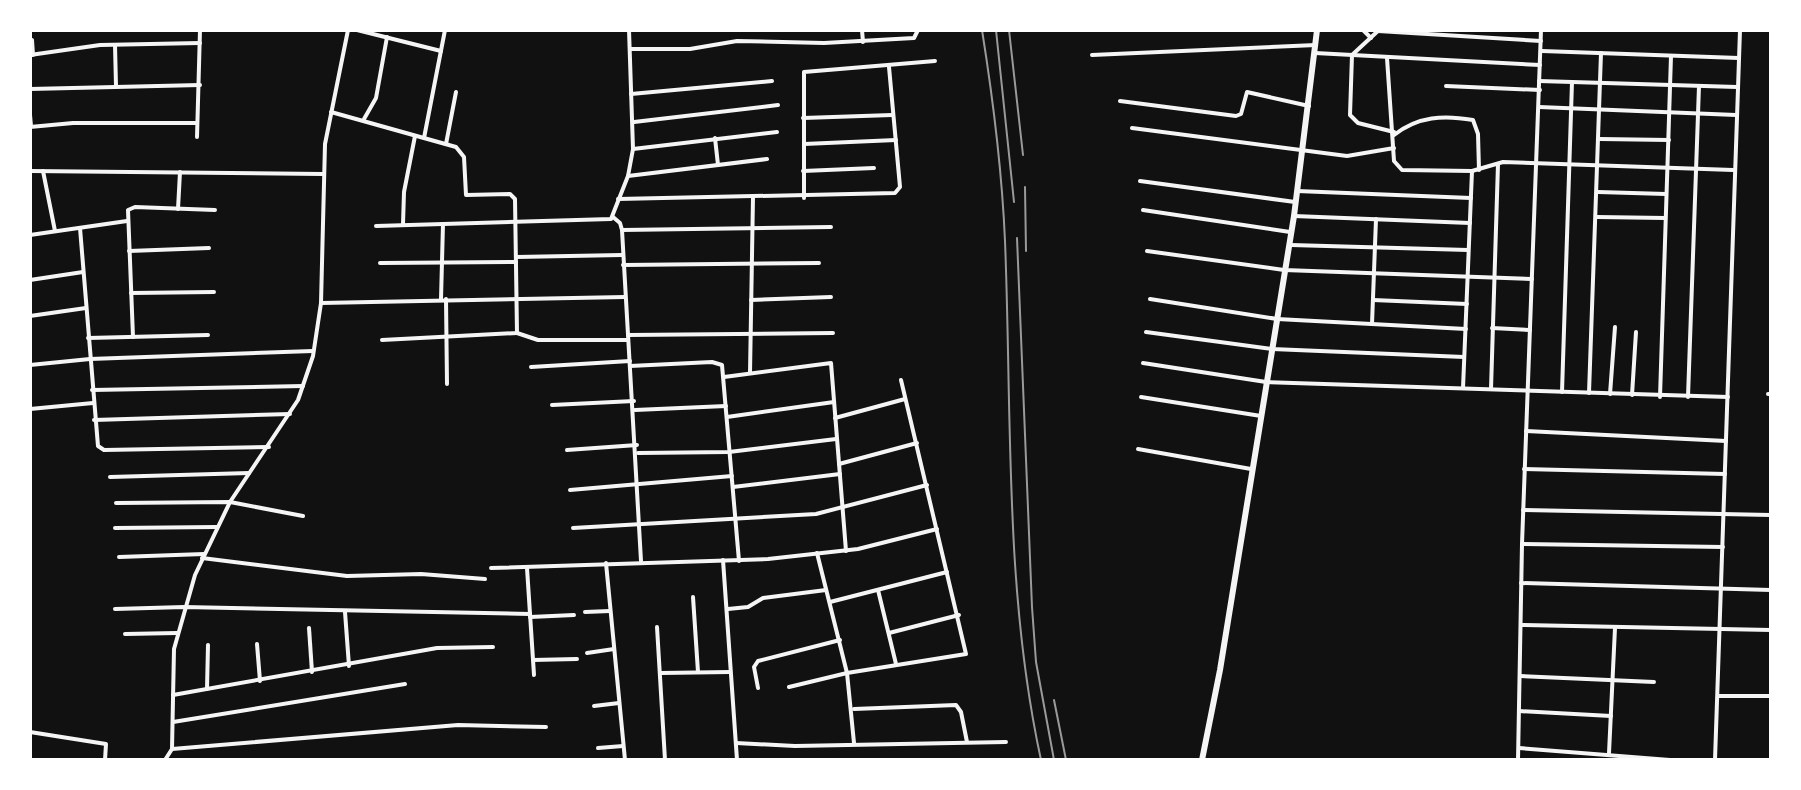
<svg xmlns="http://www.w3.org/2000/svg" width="1801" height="790" viewBox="0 0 1801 790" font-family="'Space Grotesk',sans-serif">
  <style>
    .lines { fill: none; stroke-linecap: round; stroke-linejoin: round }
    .minor { stroke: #f5f5f5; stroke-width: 4 }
    .secondary { stroke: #f5f5f5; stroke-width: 6 }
    .rail { stroke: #9a9a9a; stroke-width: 2 }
  </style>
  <rect width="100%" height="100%" fill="#111"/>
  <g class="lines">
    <g class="minor">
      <polyline points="357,30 441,51"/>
      <polyline points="862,30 863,42"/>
      <polyline points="1363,30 1371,38"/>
      <polyline points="1379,30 1352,55 1350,115 1358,123 1394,132"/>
      <polyline points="1378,31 1541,41"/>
      <polyline points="32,40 33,55"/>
      <polyline points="115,45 116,86"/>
      <polyline points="630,49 690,49 737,41 824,43 914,38 918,30"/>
      <polyline points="1542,51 1739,58"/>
      <polyline points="1315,53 1540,65"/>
      <polyline points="30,55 100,45 200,43"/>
      <polyline points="1092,55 1316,45"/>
      <polyline points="1387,58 1394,161 1402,170 1472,171 1503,162 1733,170"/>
      <polyline points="1539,81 1737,87"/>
      <polyline points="1446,86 1540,90"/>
      <polyline points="30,89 200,85"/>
      <polyline points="631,94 772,81"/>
      <polyline points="1120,101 1236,116 1241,114 1247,92 1309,106"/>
      <polyline points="1539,107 1736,115"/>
      <polyline points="331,112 456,147 464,157 466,195 510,194 515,199 517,333 382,340"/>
      <polyline points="30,115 31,126"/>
      <polyline points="803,118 892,115"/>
      <polyline points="364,119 376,98 387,37"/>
      <polyline points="634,122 778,105"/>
      <polyline points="30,127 73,123 197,123"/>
      <polyline points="1132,128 1347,156 1394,148"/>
      <path d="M1394,135C1418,116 1444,115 1473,120L1478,134L1479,170"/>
      <polyline points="197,137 200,30"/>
      <polyline points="424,138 445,30"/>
      <polyline points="715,138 718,165"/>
      <polyline points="1600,139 1669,140"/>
      <polyline points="446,144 456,92"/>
      <polyline points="804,144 896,140"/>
      <polyline points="633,149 777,132"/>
      <polyline points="30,171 323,174"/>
      <polyline points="43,171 55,231"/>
      <polyline points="803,171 874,168"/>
      <polyline points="628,176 767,159"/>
      <polyline points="1140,181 1295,202"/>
      <polyline points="1297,191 1471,198"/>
      <polyline points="1598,192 1666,194"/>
      <polyline points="804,198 804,72 935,61"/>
      <polyline points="618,199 895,193 900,187 889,67"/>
      <polyline points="178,209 180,172"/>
      <polyline points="1143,210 1290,232"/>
      <polyline points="1294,216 1470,223"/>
      <polyline points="613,217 620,223 622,230 641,561"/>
      <polyline points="1597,217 1665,218"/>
      <polyline points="403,224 404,192 415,136"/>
      <polyline points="376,226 611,219 628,176 633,149 629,30"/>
      <polyline points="80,228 98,446 104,450 269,447"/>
      <polyline points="622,230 831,227"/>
      <polyline points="30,235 127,221"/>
      <polyline points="1291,245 1468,250"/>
      <polyline points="129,251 209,248"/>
      <polyline points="1147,251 1284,270 1532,279"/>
      <polyline points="516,257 622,255"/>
      <polyline points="380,263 516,262"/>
      <polyline points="623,265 819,263"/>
      <polyline points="30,280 83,272"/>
      <polyline points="131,293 214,292"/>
      <polyline points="441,299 443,224"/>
      <polyline points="446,299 447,384"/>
      <polyline points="1150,299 1277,319 1466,329"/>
      <polyline points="751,300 831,297"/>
      <polyline points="1373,300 1467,304"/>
      <polyline points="321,303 625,297"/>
      <polyline points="30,316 86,308"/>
      <polyline points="1372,324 1376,219"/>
      <polyline points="1492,328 1530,330"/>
      <polyline points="1146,332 1272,349 1464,357"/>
      <polyline points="517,333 538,340 628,340"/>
      <polyline points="628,335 833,333"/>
      <polyline points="133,337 128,210 135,207 215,210"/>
      <polyline points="88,338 208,335"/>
      <polyline points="1143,363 1266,382 1728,397"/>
      <polyline points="30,365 90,359 313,351"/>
      <polyline points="630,366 712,362 722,365 739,561"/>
      <polyline points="531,367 630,361"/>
      <polyline points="750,373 753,197"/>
      <polyline points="724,377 831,363 846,551"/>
      <polyline points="1463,388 1472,171"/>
      <polyline points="1491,389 1498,164"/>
      <polyline points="92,390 303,386"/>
      <polyline points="1562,392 1572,82"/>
      <polyline points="1589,393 1601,53"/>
      <polyline points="1610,394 1615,327"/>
      <polyline points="1768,394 1771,394"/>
      <polyline points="1632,395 1636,332"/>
      <polyline points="1141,397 1261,416"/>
      <polyline points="1660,397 1671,56"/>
      <polyline points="1688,397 1699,86"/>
      <polyline points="552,405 634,401"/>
      <polyline points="30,409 93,403"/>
      <polyline points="635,410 726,406"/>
      <polyline points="727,417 834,402"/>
      <polyline points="835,418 905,399"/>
      <polyline points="94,420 290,414"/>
      <polyline points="1526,431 1726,441"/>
      <polyline points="1138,449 1251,469"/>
      <polyline points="567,450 637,445"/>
      <polyline points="638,453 729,452 836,439"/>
      <polyline points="839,464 917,443"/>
      <polyline points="1524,469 1725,474"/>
      <polyline points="110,477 249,473"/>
      <polyline points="733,487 840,474"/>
      <polyline points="570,490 732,476"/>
      <polyline points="116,503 230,502 303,516"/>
      <polyline points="1523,510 1771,515"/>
      <polyline points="115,528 217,527"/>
      <polyline points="573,528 816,514 927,485"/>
      <polyline points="1522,544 1723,547"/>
      <polyline points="817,553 847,673 854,743"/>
      <polyline points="119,557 204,554"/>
      <polyline points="202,558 347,576 421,574 485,579"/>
      <polyline points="723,560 737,760"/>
      <polyline points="606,563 625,760"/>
      <polyline points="491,568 768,559 858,549 937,529"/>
      <polyline points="527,568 534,675"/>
      <polyline points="1521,583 1771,590"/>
      <polyline points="878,590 896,664"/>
      <polyline points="693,597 698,672"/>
      <polyline points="830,602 947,572"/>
      <polyline points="115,609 184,607 530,614"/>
      <polyline points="728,609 748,607 763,598 826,590"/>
      <polyline points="345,612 349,666"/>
      <polyline points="585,612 610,611"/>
      <polyline points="530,617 574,615"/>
      <polyline points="1521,625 1771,630"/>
      <polyline points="657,627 665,760"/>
      <polyline points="309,628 312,672"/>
      <polyline points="889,633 959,615"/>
      <polyline points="125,634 177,633"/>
      <polyline points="257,644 260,681"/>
      <polyline points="587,653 614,649"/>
      <polyline points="533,660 577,659"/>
      <polyline points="661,673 730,672"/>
      <polyline points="1520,676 1654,682"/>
      <polyline points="789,687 847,673 966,654 901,380"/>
      <polyline points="758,688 754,667 758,661 840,640"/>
      <polyline points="207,689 208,645"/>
      <polyline points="173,695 437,648 493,647"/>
      <polyline points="1718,696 1771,696"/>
      <polyline points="594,706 619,703"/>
      <polyline points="854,709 956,705 961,712 967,742"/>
      <polyline points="1519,711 1611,716"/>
      <polyline points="173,722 405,684"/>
      <polyline points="30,732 106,744 105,760"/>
      <polyline points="736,743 795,746 1006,742"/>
      <polyline points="598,748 623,746"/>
      <polyline points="1519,748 1670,760"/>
      <polyline points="172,749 458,725 546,727"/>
      <polyline points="1609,753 1615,628"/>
      <polyline points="165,760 172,749 174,649 195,575 230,502 298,400 313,356 321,303 325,144 348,30"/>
      <polyline points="1518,760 1522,544 1541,30"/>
      <polyline points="1715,760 1740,30"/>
    </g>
    <polyline class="secondary" points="1202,760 1220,670 1294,216 1317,30"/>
    <g class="rail">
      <path d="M982,30C993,99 1002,171 1005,241C1012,414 1004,590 1041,760"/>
      <polyline points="996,30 1014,202"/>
      <polyline points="1009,30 1023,155"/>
      <polyline points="1025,187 1026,251"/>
      <polyline points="1017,238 1032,607 1036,662 1054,760"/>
      <polyline points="1054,700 1066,760"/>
    </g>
  </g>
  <rect width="1801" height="790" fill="none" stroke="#ffffff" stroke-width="64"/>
</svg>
